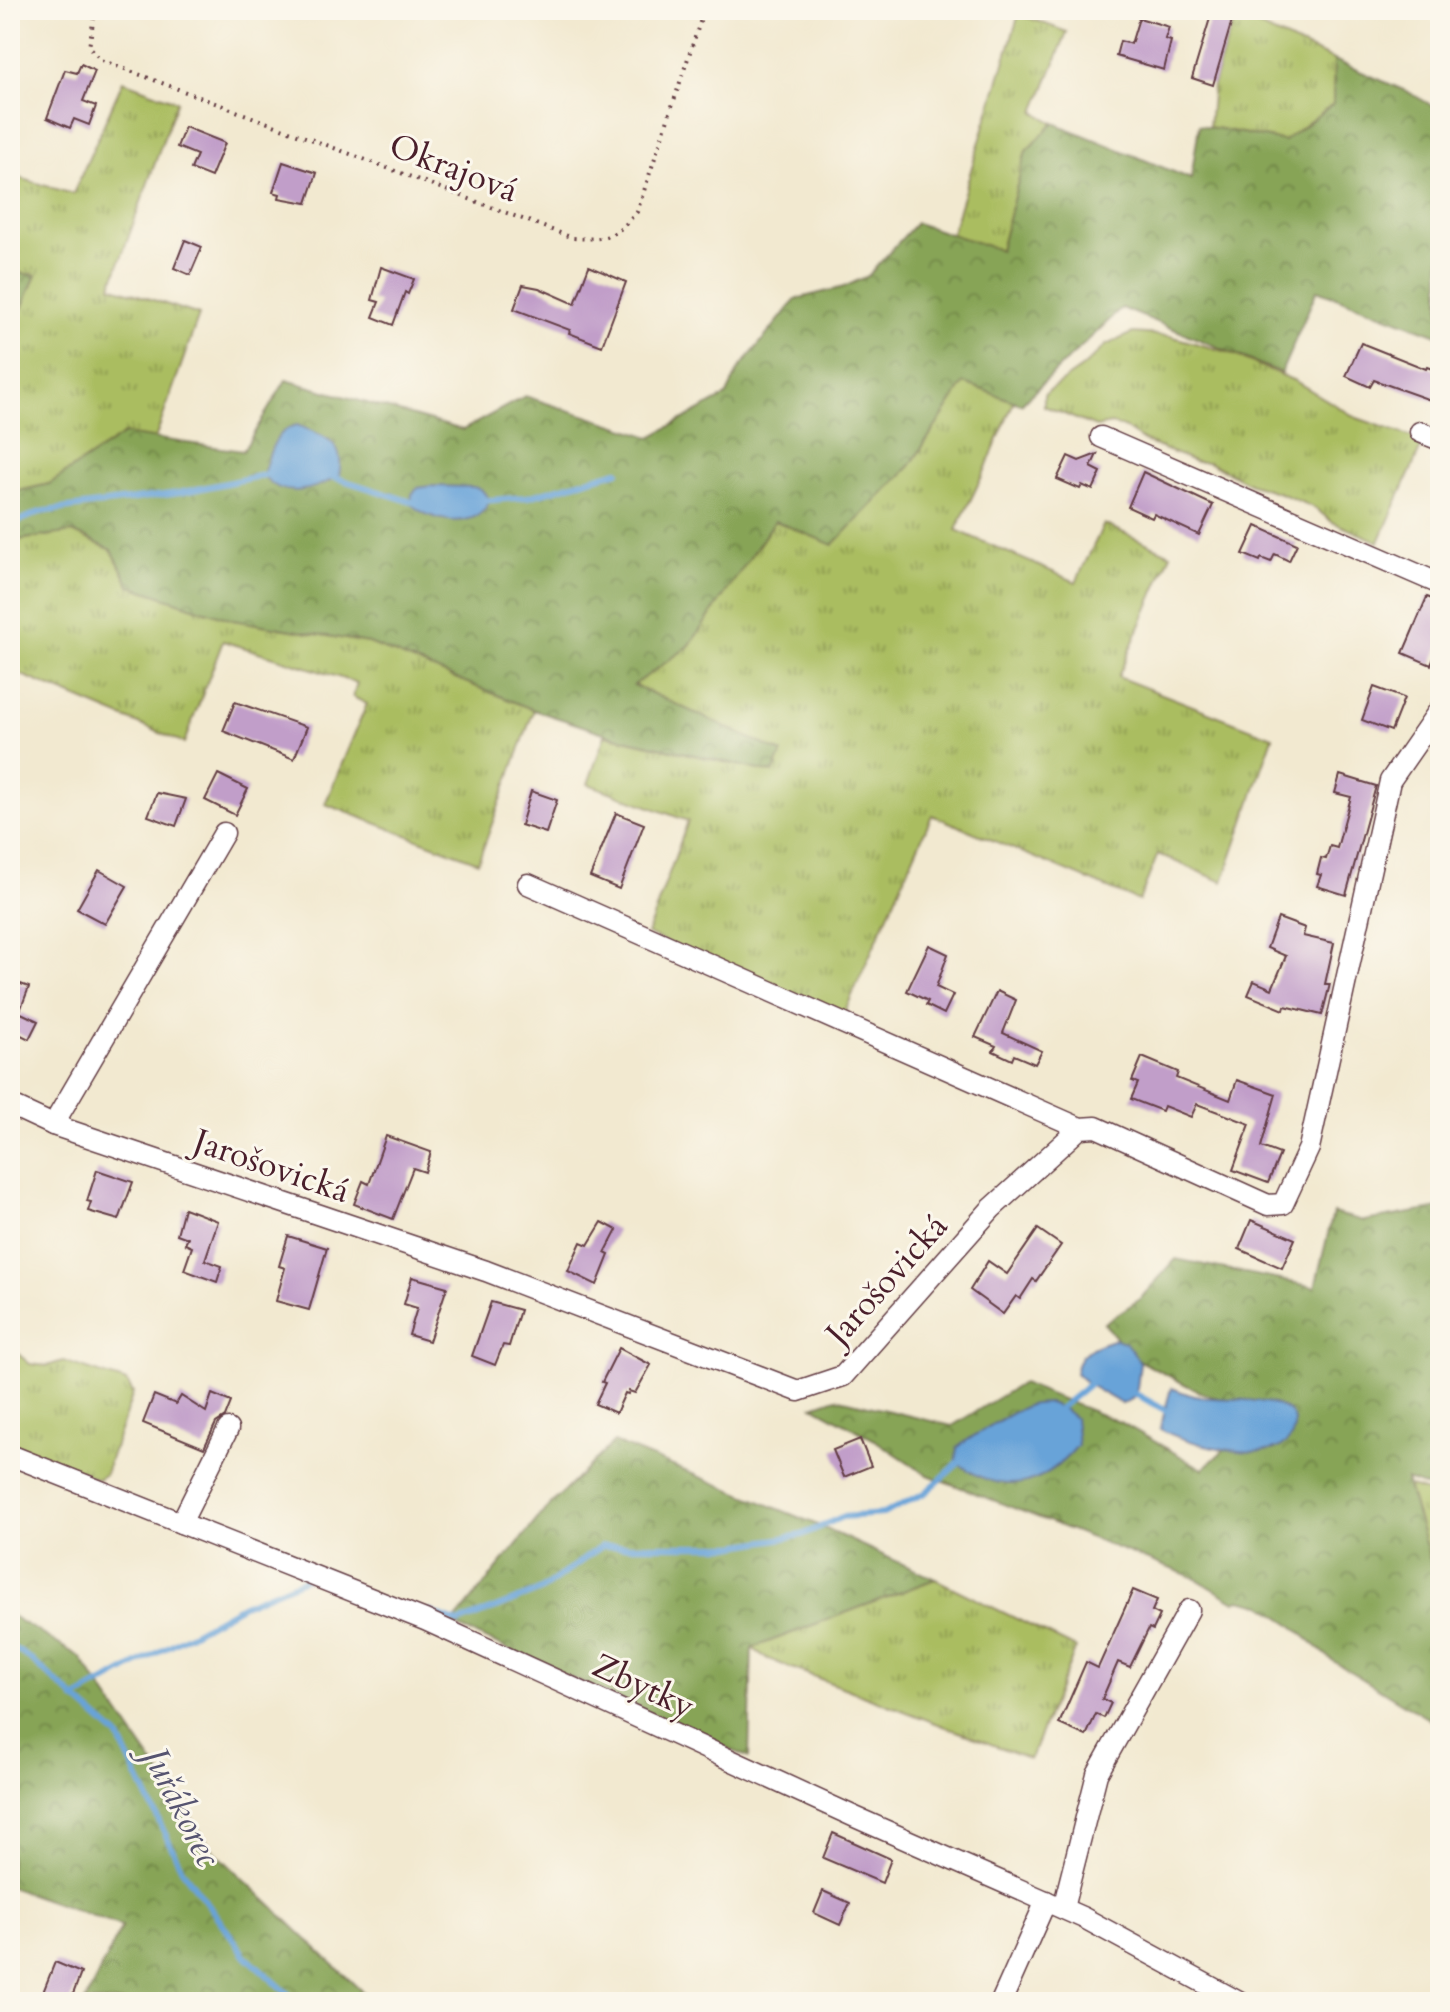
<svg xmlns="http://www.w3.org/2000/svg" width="1450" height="2012" viewBox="0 0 1450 2012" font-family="Cardo,serif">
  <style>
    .grass { fill: url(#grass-tufts); stroke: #7a6e46; stroke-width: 2 }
    .forest { fill: url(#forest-crowns); stroke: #686240; stroke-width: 2 }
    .water { fill: #68a3d8; stroke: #596182; stroke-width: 2 }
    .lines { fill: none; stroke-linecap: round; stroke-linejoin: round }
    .stream { stroke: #68a3d8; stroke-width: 6 }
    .building { fill: #c19ec9 }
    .minor-casing { stroke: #633d44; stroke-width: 23 }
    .path { stroke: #633d44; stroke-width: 4; stroke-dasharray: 2 6; stroke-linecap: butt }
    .minor { stroke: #fff; stroke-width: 20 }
    .labels { text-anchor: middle; stroke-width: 6; stroke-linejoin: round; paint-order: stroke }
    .street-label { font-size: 34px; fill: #4a1f2b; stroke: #fbf7ec }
    .water-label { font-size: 36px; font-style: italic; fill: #565470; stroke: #fbf7ec }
  </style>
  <defs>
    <pattern id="grass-tufts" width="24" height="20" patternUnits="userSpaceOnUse" patternTransform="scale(2)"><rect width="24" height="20" fill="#aabd60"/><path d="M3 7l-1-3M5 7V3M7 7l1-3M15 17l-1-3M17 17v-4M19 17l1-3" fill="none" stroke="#8c994f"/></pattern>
    <pattern id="forest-crowns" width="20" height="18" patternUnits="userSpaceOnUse" patternTransform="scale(2)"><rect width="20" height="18" fill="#87a456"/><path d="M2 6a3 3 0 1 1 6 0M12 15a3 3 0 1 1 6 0" fill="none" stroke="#708547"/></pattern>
  </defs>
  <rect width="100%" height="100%" fill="#fbf7ec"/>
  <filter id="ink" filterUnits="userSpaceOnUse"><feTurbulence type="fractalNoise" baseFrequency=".0125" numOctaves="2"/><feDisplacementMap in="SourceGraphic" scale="16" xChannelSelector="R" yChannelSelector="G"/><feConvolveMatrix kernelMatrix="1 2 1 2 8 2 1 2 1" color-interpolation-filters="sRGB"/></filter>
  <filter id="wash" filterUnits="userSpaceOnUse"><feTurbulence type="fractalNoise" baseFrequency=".006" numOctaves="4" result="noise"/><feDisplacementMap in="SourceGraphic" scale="32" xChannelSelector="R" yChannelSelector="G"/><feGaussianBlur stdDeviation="1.8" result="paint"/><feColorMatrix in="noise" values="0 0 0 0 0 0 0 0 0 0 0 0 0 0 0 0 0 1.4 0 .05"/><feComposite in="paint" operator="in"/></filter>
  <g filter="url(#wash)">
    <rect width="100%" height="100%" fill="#f2e9d0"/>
    <g class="grass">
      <polygon points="1019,14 1067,32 1035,112 1054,123 1026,151 1000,251 951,235"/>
      <polygon points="1235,16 1334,60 1333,104 1284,141 1209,127 1213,85"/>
      <polygon points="123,81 177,101 111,286 199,315 155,439 124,434 49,484 10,493 10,336 36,275 10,272 10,175 73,194"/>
      <polygon points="1133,333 1170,336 1230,353 1295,381 1357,418 1424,441 1379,542 1332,522 1315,508 1280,493 1251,484 1208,462 1196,462 1144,441 1123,427 1111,424 1096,427 1044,406 1044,394 1083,367 1106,345"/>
      <polygon points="964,382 1014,401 985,470 956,530 1076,582 1104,524 1171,554 1118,677 1273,737 1223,882 1158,854 1139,901 932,815 842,1018 647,934 688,821 588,784 605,735 773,773 781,753 633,685 689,646 775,521 910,466"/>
      <polygon points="72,532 112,550 130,586 233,620 369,643 534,710 478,862 325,804 367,704 353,697 357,683 223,641 184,743 10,670 10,541"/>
      <polygon points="10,1338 17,1353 30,1364 47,1366 63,1361 127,1382 133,1393 105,1474 98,1479 10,1444"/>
      <polygon points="1408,1486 1440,1496 1440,1593"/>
      <polygon points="935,1579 1076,1648 1030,1759 768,1659 752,1648"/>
    </g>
    <g class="forest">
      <polygon points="1334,60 1408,92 1440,110 1440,336 1317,290 1281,373 1122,308 1021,404 964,383 910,466 833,545 775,521 689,646 634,685 782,753 773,773 616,737 534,710 369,643 233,620 130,586 112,550 73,532 10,541 10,493 49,484 124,434 243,451 286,380 463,430 525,396 651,437 726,396 739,369 796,299 844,287 868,276 916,223 1000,250 1026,151 1054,123 1191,179 1199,125 1284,141 1333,104"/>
      <polygon points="10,272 36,275 10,336"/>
      <polygon points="1440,1208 1440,1491 1406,1480 1440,1593 1440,1726 1333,1661 1291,1624 1262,1605 1240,1600 1235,1602 1195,1578 928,1475 873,1439 813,1406 836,1398 952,1426 1022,1383 1124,1424 1203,1469 1263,1414 1200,1392 1132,1357 1104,1323 1140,1299 1176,1259 1315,1287 1333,1213 1364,1221"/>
      <polygon points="614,1442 813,1523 935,1579 752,1648 749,1758 452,1624 545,1510"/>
      <polygon points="10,1615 80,1657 213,1850 373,2002 85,2002 122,1926 10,1887"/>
    </g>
    <g class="water">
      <path d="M297,425C324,436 346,441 339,476C314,490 283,501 263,475C269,455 274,430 297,425Z"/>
      <path d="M430,486L473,487L481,489L490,500C488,504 486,508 483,511C465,529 427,519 411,504L412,494L418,488Z"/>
      <path d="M1116,1339L1125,1342L1140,1362L1137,1389L1132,1399L1122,1404L1089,1385L1076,1373C1076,1350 1098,1345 1116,1339Z"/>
      <path d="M1171,1388C1178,1390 1186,1394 1194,1396C1216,1401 1284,1395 1293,1417C1295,1423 1294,1430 1292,1435C1279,1469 1184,1443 1160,1429Z"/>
      <path d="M1049,1403L1064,1409L1075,1418L1078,1445C1042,1488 1003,1498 956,1462L957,1448C967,1439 1017,1409 1029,1405C1036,1403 1042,1404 1049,1403Z"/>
    </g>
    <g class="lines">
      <g class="stream">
        <polyline points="330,476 418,504"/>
        <polyline points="481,501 528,497 618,471"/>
        <polyline points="10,525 40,512 179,493 269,474"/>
        <polyline points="1130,1391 1165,1410"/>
        <polyline points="1055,1412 1093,1381"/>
        <polyline points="428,1611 458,1623 541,1590 602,1546 735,1546 802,1535 842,1517 883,1514 925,1493 963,1459"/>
        <polyline points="10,1646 29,1658 118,1736 183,1871 246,1956 297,2002"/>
        <polyline points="74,1699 243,1605 305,1579"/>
      </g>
    </g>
    <g id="blocks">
      <g class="building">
        <polygon points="1211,15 1232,21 1213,85 1192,78"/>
        <polygon points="1139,18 1169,27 1165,39 1171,41 1164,70 1116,56 1120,41 1131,44"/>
        <polygon points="81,64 95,71 83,101 96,106 89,125 74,119 70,128 47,118 65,70 77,73"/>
        <polygon points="185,127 225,143 211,177 191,169 197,155 177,147"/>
        <polygon points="283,162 317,173 307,203 279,198 280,194 273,192"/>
        <polygon points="185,240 202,247 190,275 174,268"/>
        <polygon points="589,266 626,282 602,346 569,333 570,330 514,309 523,285 539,288 575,304"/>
        <polygon points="381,267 414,279 408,294 405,292 393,325 373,317 379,302 372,300"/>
        <polygon points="1361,343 1426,369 1427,367 1440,372 1440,383 1433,401 1374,380 1370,387 1346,376"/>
        <polygon points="1097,454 1091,467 1101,472 1093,490 1082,485 1080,489 1057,479 1068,456 1079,461"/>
        <polygon points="1143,472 1213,505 1199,535 1154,514 1152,518 1128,507"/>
        <polygon points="1256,526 1297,544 1289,561 1275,554 1271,562 1261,558 1260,561 1243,554"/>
        <polygon points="1427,597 1440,602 1440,644 1431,665 1403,653"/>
        <polygon points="1374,687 1404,698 1391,731 1362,720"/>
        <polygon points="235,702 307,727 294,759 223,731"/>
        <polygon points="218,774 248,789 235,815 205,800"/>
        <polygon points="1340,775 1376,786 1346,895 1317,886 1321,875 1317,874 1321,858 1326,859 1330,846 1337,848 1351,797 1335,793"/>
        <polygon points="531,791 557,800 546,833 521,825"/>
        <polygon points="157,793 186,799 176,826 148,816"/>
        <polygon points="616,813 644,824 619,889 590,877"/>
        <polygon points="99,870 127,886 105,924 77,909"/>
        <polygon points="1278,918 1305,928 1303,936 1334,943 1325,984 1330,984 1322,1015 1285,1006 1284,1010 1248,995 1254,981 1272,989 1286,956 1267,948"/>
        <polygon points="929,945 948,954 936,987 953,995 944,1014 926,1005 928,1001 907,991"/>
        <polygon points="10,980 29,987 11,1034 10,1034"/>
        <polygon points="997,991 1016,1000 1003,1033 1042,1051 1035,1064 1014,1055 1012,1060 993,1051 996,1046 975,1037"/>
        <polygon points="21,1013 38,1021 29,1039 13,1031"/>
        <polygon points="1142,1057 1178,1072 1176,1078 1230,1100 1237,1080 1276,1094 1261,1147 1280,1154 1268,1183 1233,1170 1250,1124 1197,1104 1191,1117 1164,1106 1162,1111 1131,1099 1138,1083 1132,1081"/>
        <polygon points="386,1136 431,1152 425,1172 413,1168 393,1219 354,1204 363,1181 369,1184"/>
        <polygon points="97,1170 133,1182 119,1220 88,1211 91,1202 87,1201"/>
        <polygon points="184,1208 218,1221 205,1260 222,1266 217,1282 184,1270 192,1247 185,1244 188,1238 177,1234"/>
        <polygon points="1251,1220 1295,1239 1282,1268 1239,1249"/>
        <polygon points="602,1222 617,1230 605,1253 609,1255 597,1285 568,1271 581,1242 588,1245"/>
        <polygon points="1038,1229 1061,1245 1036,1281 1033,1279 1020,1299 1016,1296 1003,1314 970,1290 988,1261 1007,1274"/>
        <polygon points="288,1236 327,1248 309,1310 276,1301 285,1268 279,1266"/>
        <polygon points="412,1277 447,1287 429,1341 409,1335 417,1308 404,1304"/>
        <polygon points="491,1302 520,1310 509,1346 503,1345 495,1365 472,1356"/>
        <polygon points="619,1348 651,1365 635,1393 629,1391 628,1394 625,1393 616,1413 595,1404 605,1383 602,1382"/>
        <polygon points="212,1394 231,1402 225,1417 216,1423 204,1448 143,1423 154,1395 176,1404 181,1396 206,1412"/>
        <polygon points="860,1439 871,1466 844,1477 833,1450"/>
        <polygon points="1133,1590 1157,1600 1152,1611 1160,1615 1153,1630 1149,1628 1130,1667 1118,1662 1102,1699 1111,1703 1104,1718 1096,1714 1086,1736 1059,1724 1086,1662 1098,1668"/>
        <polygon points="833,1833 891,1859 882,1883 823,1858"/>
        <polygon points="823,1891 850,1903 840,1925 814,1913"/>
        <polygon points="55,1962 81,1973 70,2002 59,2002 42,1995"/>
      </g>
    </g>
  </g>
  <g filter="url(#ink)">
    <use href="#blocks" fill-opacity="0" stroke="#633d44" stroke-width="2"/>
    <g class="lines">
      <g class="minor-casing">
        <g id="minor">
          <polyline points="1420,432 1440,440"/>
          <polyline points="1101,437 1440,584"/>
          <polyline points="528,884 1080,1128"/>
          <polyline points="10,1105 53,1125 486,1271 798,1391 843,1376 991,1209 1080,1128 1096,1127 1268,1205 1283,1204 1309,1148 1390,781 1440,709"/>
          <polyline points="53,1125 224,833"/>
          <polyline points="10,1455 425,1620 855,1817 1084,1918 1239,2002"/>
          <polyline points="181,1523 228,1429"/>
          <polyline points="1063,1908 1097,1774 1189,1610"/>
          <polyline points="1001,2002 1046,1901"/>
        </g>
      </g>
      <path class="path" d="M95,10L89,47L101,60L573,238C608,240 614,238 637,212L704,10"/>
      <use href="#minor" class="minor"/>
    </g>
  </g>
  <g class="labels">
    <g class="street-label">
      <text transform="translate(454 167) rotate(21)" y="12">Okrajová</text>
      <text transform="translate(272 1165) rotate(19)" y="12">Jarošovická</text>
      <text transform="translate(886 1279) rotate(-48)" y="12">Jarošovická</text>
      <text transform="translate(644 1685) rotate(25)" y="12">Zbytky</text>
    </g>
    <g class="water-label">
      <text transform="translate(183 1806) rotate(63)" y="13">Juřákorec</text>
    </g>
  </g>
  <rect width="1450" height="2012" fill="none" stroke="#fbf7ec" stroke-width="40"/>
</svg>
